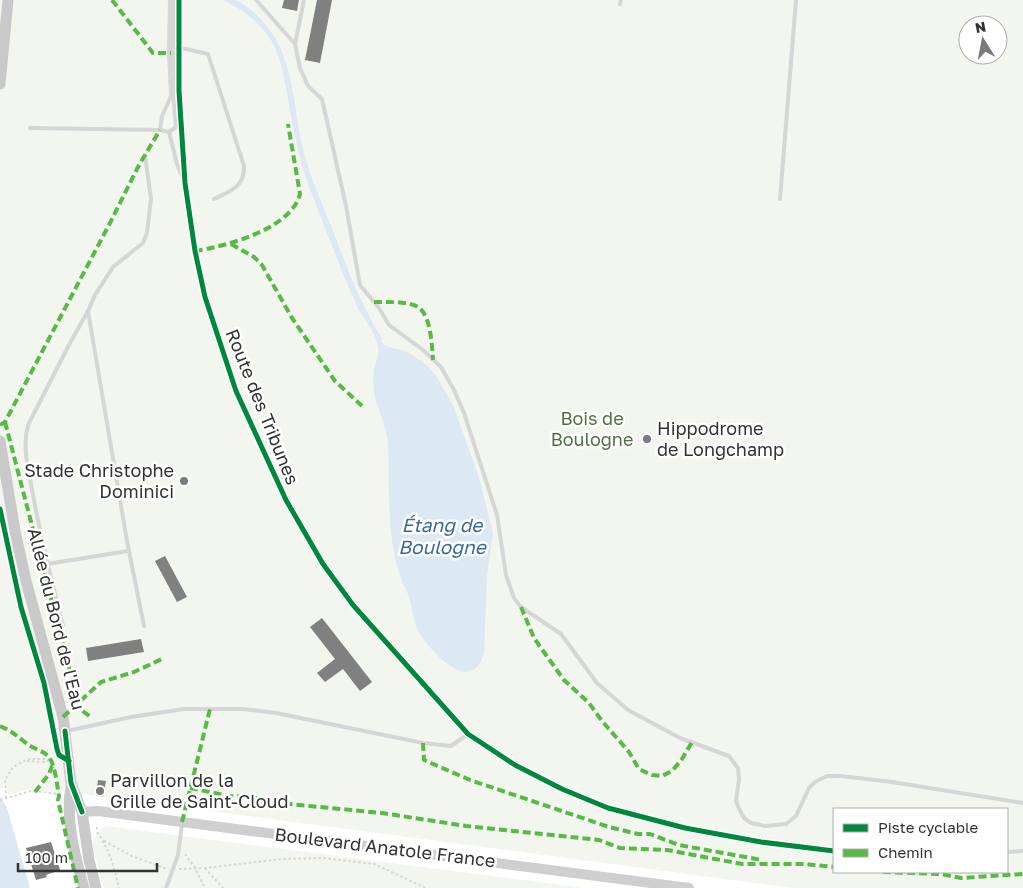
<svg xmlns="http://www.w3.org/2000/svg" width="1023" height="888" viewBox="0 0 1023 888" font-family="'Golos Text',sans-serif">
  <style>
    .green { fill: #f2f6ee; fill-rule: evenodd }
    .water { fill: #dce8f4 }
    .building { fill: #808080 }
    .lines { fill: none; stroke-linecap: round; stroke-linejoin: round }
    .path { stroke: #d6d6d6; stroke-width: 2; stroke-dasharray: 2.5 2.5; stroke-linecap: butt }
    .service { stroke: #d6d6d6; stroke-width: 4 }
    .minor { stroke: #d6d6d6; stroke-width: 8 }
    .secondary { stroke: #cfcfcf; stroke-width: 10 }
    .primary { stroke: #c9c9c9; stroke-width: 11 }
    .quiet { stroke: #58b947; stroke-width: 4; stroke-dasharray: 8 4; stroke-linecap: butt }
    .cycleway-casing { stroke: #fff; stroke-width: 8 }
    .cycleway { stroke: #00873e; stroke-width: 5 }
    .poi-dot { fill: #7a7a7a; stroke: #fff; stroke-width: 2 }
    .labels { text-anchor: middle; stroke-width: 5; stroke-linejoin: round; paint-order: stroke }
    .street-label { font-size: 18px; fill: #323232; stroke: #fff }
    .park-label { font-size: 18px; fill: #50713d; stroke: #fff }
    .poi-label { font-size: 18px; fill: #323232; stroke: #fff; text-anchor: start }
    .water-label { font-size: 19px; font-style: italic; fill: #3b6b9a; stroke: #fff }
  </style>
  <rect width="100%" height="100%" fill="#fff"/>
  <g class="green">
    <path d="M0,0H1023V888H793L60,791V793L28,789L8,795L7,785L3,784V788H0ZM968,25H998V55H968ZM834,809H1007V872H834Z"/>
    <polygon points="106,826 585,888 104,888 93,848 93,843 97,832"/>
  </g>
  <g class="water">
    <path d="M222,0C226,0 230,0 234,0C248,3 268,26 275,38C295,72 294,115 304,153C311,180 323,205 333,231C347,269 361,304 382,339L381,342L386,346L405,351L417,358L430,368L437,377L454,407L480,481L493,533L487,576L484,653C472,697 432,653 420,634C413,622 413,610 409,597C406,588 401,581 399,572C386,530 390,487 388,444C387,426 377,410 374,392C373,384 373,376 374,368C376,362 380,352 378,346C375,331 362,318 356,304C340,268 326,230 311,192C301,166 295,138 290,110C286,87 283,63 272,42C261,23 243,9 222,0Z"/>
    <polygon points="0,796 7,808 30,888 0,888"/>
  </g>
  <g class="building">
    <polygon points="284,0 299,0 297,11 282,8"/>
    <polygon points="317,0 332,0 320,63 305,60"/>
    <polygon points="165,556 187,597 177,602 155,561"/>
    <polygon points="322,618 372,682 360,691 343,669 325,682 317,673 335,659 310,627"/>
    <polygon points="141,639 144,652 88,661 86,648"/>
    <polygon points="98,780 106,781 103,797 96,796"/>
    <polygon points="51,842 60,870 46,875 47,877 36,880 26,848"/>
  </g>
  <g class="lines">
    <g class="path">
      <polyline points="27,761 46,762 49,760"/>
      <polyline points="6,798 5,780 13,767 28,759 50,759"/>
      <polyline points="0,800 31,791 59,794"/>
      <path d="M97,827V832C109,849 114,867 119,888"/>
      <polyline points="104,841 132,856 167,869"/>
      <polyline points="185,854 195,868 205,888"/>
      <polyline points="205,868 223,888"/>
      <polyline points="179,869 205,868 282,859 323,858 374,864 426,888"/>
    </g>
    <g class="service">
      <polyline points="256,0 295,44"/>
      <polyline points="304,0 295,44 300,68 308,86 322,99 346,206 360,285 379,308 389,325 423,350 441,367 454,390 464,413 497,515 506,575 514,598 521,607 561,634 597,683 628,710 680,738 729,756 738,768 739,779 736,801 739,809 744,818 751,823 765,826 786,824 796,816 809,788 815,782 827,776 841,776 892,782 1023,803"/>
      <polyline points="620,4 621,0"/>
      <path d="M171,48L186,49L208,54L244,166C245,187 230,191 214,199"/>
      <polygon points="173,92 176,127 169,132 160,130 162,116"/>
      <polyline points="30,128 160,130"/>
      <polyline points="169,132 177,164 185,183 195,251 205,297 220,346 236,391 286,500 323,564 353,605 468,734 515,765 562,789 608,808 685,828 761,842 834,851"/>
      <polyline points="780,199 796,0"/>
      <polyline points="47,564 128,551"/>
      <path d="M63,626C52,582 41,539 33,495C29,471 21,446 29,423L70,343L88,311"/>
      <polyline points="144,626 127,541 88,311 95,295 113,267 143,243 147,233 151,199 145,155"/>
      <polyline points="67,731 131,717 184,709 243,709 276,713 423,743 451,746 468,734"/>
      <polyline points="1007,852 1023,851"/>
      <polyline points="166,888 178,855 182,824"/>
    </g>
    <polyline class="minor" points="172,0 171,53 173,92"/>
    <polyline class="secondary" points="82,812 98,811 689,888"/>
    <g class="primary">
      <polyline points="0,84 8,0"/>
      <polyline points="0,441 15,531 26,581 63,717 71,783 82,812 89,860 96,888"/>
      <path d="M71,787C65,820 75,856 84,888"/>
    </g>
    <g class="quiet">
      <polyline points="112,0 153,53 171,53"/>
      <polyline points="231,244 254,257 262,265 292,318 335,381 362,406"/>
      <path d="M195,251C227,246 291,229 300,194L288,124"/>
      <path d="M374,302C385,302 408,301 418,307C431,315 432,346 433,360"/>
      <polyline points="5,422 78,702 81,710 91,717"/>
      <polyline points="0,425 5,422 110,223 139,165 160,130"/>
      <polyline points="521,607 534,638 551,662 564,680 589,703 602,721 629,752 639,769 652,775 662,776 672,771 682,759 692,742"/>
      <polyline points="63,717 101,682 134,672 162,659"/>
      <path d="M0,726C10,730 17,736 26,743C32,748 41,750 47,755C55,761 57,786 59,796L58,800L78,888"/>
      <polyline points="423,743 424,760 470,780 609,827 638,834 650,834 679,845 762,860"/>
      <polyline points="190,788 229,796 251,797 289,804 382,813 466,826 599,840 620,848 667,850 742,864 804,864 834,867"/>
      <polyline points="35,792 49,774 52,766"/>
      <polyline points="182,822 210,709"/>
      <polyline points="883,872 941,874 961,878 1023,874"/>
    </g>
    <g class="cycleway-casing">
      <g id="cycleway">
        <polyline points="179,0 179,91 185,183 195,251 205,297 236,391 286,500 323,564 353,605 468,734 515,765 562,789 608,808 685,828 761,842 834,851"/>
        <polyline points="0,509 21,607 44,683 57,749 59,755 69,761"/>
        <polyline points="65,731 71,783 82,812"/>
      </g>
    </g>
    <use href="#cycleway" class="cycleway"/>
  </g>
  <g class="poi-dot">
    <circle cx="647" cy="439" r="5"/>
    <circle cx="184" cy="481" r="5"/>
    <circle cx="100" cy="791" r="5"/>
  </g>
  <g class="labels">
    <g class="street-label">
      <text transform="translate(262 407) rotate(68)" y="6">Route des Tribunes</text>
      <text transform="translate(56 619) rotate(76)" y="6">Allée du Bord de l'Eau</text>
      <text transform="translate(385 848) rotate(7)" y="6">Boulevard Anatole France</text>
    </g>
    <g class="park-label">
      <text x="592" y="425">Bois de<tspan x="592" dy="21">Boulogne</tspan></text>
    </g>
    <g class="poi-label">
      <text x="657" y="435">Hippodrome<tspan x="657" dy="21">de Longchamp</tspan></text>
      <text x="174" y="477" text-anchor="end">Stade Christophe<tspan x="174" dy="21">Dominici</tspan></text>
      <text x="110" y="787">Parvillon de la<tspan x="110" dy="21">Grille de Saint-Cloud</tspan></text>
    </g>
    <g class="water-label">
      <text x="442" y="532">Étang de<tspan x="442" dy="22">Boulogne</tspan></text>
    </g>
  </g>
  <rect x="833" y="808" width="175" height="65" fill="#ffffff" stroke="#adadad"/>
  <rect x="843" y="824" width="25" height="8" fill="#00873e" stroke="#adadad"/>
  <text x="878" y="833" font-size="15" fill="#323232">Piste cyclable</text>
  <rect x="843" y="849" width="25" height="8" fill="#58b947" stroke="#adadad"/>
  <text x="878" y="858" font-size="15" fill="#323232">Chemin</text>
  <g transform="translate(983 40) rotate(349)"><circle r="24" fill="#ffffff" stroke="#adadad"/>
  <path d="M0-4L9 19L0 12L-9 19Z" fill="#7a7a7a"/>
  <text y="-8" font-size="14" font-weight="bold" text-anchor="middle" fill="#323232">N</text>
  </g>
  <path d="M18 863v8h139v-8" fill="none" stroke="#323232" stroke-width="2.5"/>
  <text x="25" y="863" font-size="15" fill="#323232" stroke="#ffffff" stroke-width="4" paint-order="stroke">100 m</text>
</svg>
